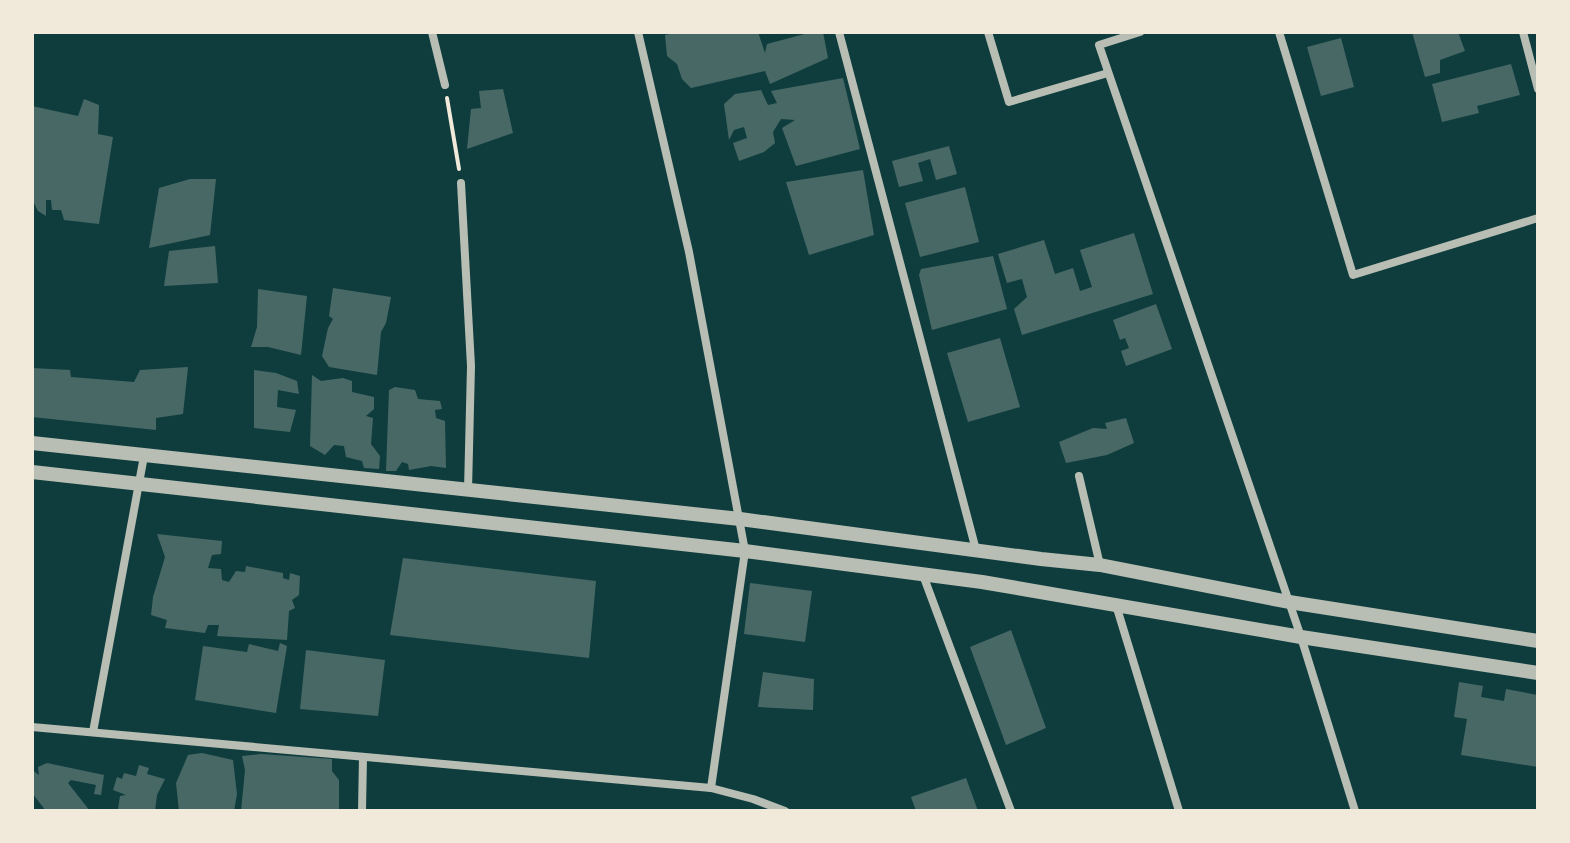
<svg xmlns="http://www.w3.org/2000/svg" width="1570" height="843" viewBox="0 0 1570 843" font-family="Karla,sans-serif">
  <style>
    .building { fill: #486865 }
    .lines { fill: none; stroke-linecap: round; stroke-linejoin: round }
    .path { stroke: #f1e9da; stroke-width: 4 }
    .minor { stroke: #b8beb3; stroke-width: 8 }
    .tertiary { stroke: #b8beb3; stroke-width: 14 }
  </style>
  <rect width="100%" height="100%" fill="#0f3d3e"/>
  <g class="building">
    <polygon points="679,32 758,32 765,53 767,44 812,32 823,32 828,58 770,84 765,71 691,88 682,79 677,64 667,56 665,35"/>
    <polygon points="1412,32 1458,32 1465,51 1440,60 1440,73 1425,77"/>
    <polygon points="1341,38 1354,87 1321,96 1307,47"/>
    <polygon points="1511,64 1520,95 1477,106 1479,113 1442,122 1432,84"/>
    <polygon points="843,78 860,149 796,166 782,128 795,120 781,119 773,132 775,143 764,152 739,161 733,143 747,138 744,127 734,130 729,140 724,104 735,94 761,90 768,105 777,103 771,91"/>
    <polygon points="503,89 513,133 467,149 471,109 481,108 479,91"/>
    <polygon points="84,99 99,105 98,134 113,137 99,224 64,220 61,210 52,210 51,200 46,200 46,216 38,211 32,199 32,106 78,116"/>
    <polygon points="949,146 957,174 936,180 930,159 918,163 923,181 899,187 892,161"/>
    <polygon points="863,170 874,235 809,255 786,182"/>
    <polygon points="190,179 216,179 210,235 149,248 159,188"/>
    <polygon points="965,187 979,242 920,257 905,203"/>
    <polygon points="1134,233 1153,294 1022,335 1014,309 1027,297 1022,279 1007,283 998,254 1044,240 1055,274 1073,268 1080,291 1092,287 1080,250"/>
    <polygon points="215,246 218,283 164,286 169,251"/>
    <polygon points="993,256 1007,309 932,330 919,275 921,269"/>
    <polygon points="333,288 391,297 386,323 381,332 377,375 329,367 322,356 328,328 333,319 329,316"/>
    <polygon points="258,289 307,296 301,355 268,347 251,347 257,327"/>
    <polygon points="1156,304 1172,349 1126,366 1121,351 1129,348 1125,338 1120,340 1113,320"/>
    <polygon points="1000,338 1020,407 968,422 947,353"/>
    <polygon points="188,367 183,414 156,418 156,430 32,417 32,368 70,370 71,377 134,382 140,370"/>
    <polygon points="254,370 276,373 297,381 299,394 278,390 277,407 296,410 290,432 254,428"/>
    <polygon points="312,375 321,381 343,378 352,381 352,392 374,397 374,409 366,416 373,418 371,444 380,456 379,469 364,468 362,461 346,457 344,446 334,445 325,455 310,446"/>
    <polygon points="395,387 415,390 418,399 440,401 442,409 435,410 436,418 445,421 446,468 431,466 409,470 408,464 402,462 396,471 386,471 389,390"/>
    <polygon points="1126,418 1134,443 1107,455 1066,463 1059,442 1093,428 1107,429 1105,423"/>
    <polygon points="157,534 222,541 221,554 212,555 208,568 221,569 222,580 229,582 236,571 245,572 246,566 283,573 283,578 289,580 290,573 300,576 299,595 292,600 295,608 289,611 287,640 217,636 219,625 208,625 205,633 165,628 167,620 151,615 153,597 165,557"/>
    <polygon points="403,558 596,581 589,658 390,635"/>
    <polygon points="750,583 812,591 805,642 744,634"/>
    <polygon points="1011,630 1046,728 1006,745 970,647"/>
    <polygon points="280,643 287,646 276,713 195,700 203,646 247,652 249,644 278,651"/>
    <polygon points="306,650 385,660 378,716 300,709"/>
    <polygon points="763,672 814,679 813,710 758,707"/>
    <polygon points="1459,682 1483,686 1481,697 1504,701 1506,689 1538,695 1538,767 1461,755 1467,719 1454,717"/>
    <polygon points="202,753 233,760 237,794 234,811 179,811 176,783 188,755"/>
    <polygon points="261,754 332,759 332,771 339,780 339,811 241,811 245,770 242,756"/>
    <polygon points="47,763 104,775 101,795 94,794 96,785 71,780 68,783 90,811 46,811 32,793 32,770 39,775 38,767"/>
    <polygon points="139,765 149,768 147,774 165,779 157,795 155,811 118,809 120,796 126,795 113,790 117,777 122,779 124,773 136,776"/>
    <polygon points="966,778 978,811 916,811 911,797"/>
  </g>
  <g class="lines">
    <polyline class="path" points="447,98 459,169"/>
    <g class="minor">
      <polyline points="432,32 445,85"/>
      <polyline points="839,32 976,550"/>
      <polyline points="988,32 1009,102 1108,73"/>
      <polyline points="1140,32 1099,45 1301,637 1355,811"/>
      <polyline points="1279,32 1353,275 1538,218"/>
      <polyline points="1523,32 1538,89"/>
      <polyline points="461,183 471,366 468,490"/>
      <polyline points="1079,476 1100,565"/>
      <polyline points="923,575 1011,811"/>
      <polyline points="1116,605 1179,811"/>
      <polyline points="32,727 711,788 745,551 689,252 638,32"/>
      <polyline points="93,732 144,456"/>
      <polyline points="711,788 753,799 785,811"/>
      <polyline points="362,811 363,757"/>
    </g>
    <g class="tertiary">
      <polyline points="32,443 740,519 1041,559 1100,565 1289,602 1538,641"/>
      <polyline points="32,472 745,551 982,582 1301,637 1538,673"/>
    </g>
  </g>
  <rect width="1570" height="843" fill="none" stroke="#f1e9da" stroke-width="68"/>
</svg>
